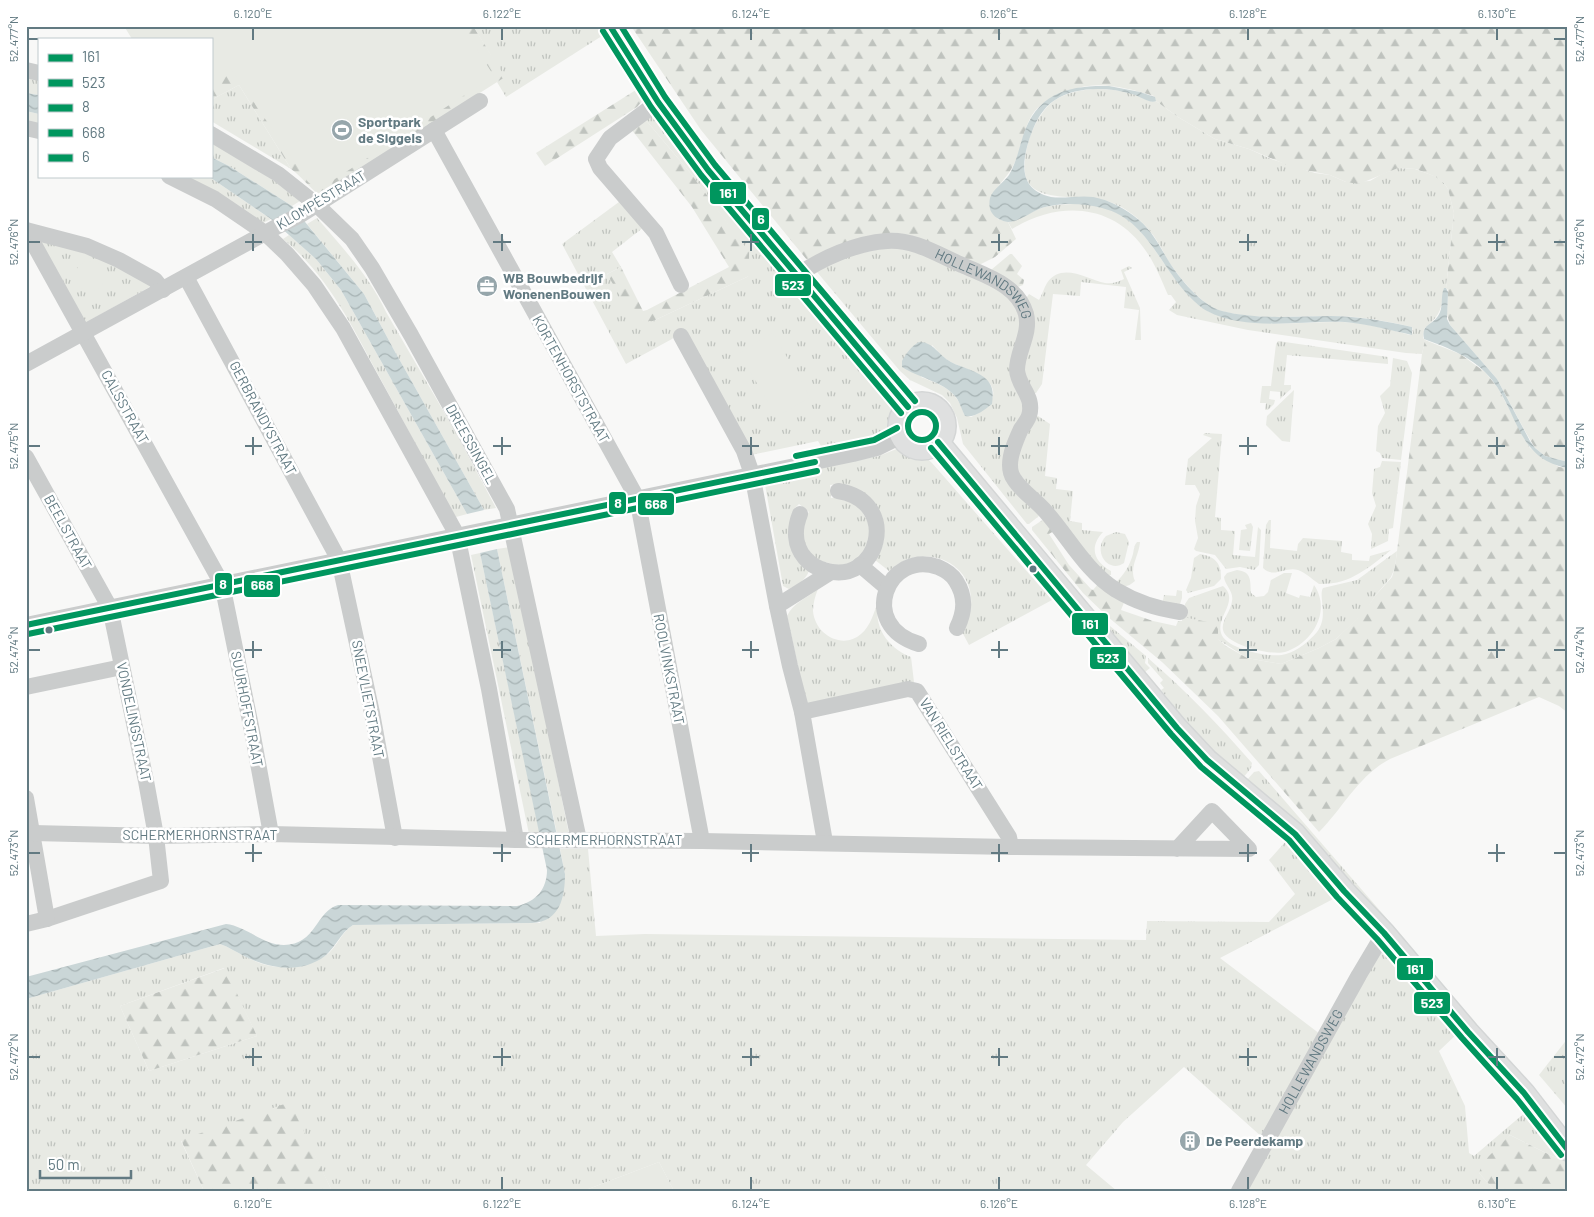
<svg xmlns="http://www.w3.org/2000/svg" width="1594" height="1217" viewBox="0 0 1594 1217" font-family="Barlow,sans-serif">
  <style>
    .grass { fill: url(#grass-tufts); fill-rule: evenodd }
    .forest { fill: url(#forest-firs) }
    .park { fill: #e8eae4 }
    .water { fill: url(#water-waves) }
    .lines { fill: none; stroke-linecap: round; stroke-linejoin: round }
    .major-casing { stroke: #d4d6d6; stroke-width: 24 }
    .minor { stroke: #cacccc; stroke-width: 16 }
    .major { stroke: #dfe0e0; stroke-width: 21 }
    .bus-1-casing { stroke: #fff; stroke-width: 10 }
    .bus-2-casing { stroke: #fff; stroke-width: 10 }
    .bus-3-casing { stroke: #fff; stroke-width: 10 }
    .bus-4-casing { stroke: #fff; stroke-width: 10 }
    .bus-5-casing { stroke: #fff; stroke-width: 10 }
    .bus-1 { stroke: #00965e; stroke-width: 6 }
    .bus-2 { stroke: #00965e; stroke-width: 6 }
    .bus-3 { stroke: #00965e; stroke-width: 6 }
    .bus-4 { stroke: #00965e; stroke-width: 6 }
    .bus-5 { stroke: #00965e; stroke-width: 6 }
    .ticks { fill: none; stroke: #627a82; stroke-width: 2 }
    .bus-dot { fill: #627a82; stroke: #fff; stroke-width: 2 }
    .labels { text-anchor: middle; stroke-width: 5; stroke-linejoin: round; paint-order: stroke }
    .poi-label { font-size: 14px; font-weight: bold; fill: #627a82; stroke: #fff; text-anchor: start }
    .street-label { font-size: 14px; fill: #627a82; stroke: #fff }
    .line-badge { stroke: #fff; stroke-width: 2 }
    .badge-label { font-size: 14px; text-anchor: middle; font-weight: bold; fill: #fff }
    .neatline { fill: none; stroke: #627a82; stroke-width: 2 }
    .ticks-label { font-size: 12px; text-anchor: middle; fill: #627a82 }
  </style>
  <defs>
    <pattern id="grass-tufts" width="24" height="20" patternUnits="userSpaceOnUse" patternTransform="scale(1.25)"><rect width="24" height="20" fill="#e8eae4"/><path d="M3 7l-1-3M5 7V3M7 7l1-3M15 17l-1-3M17 17v-4M19 17l1-3" fill="none" stroke="#bfc3be"/></pattern>
    <pattern id="forest-firs" width="22" height="20" patternUnits="userSpaceOnUse" patternTransform="scale(1.25)"><rect width="22" height="20" fill="#e8eae4"/><path d="M5 1l3.5 6h-7zM16 11l3.5 6h-7z" fill="#bfc3be"/></pattern>
    <pattern id="water-waves" width="16" height="10" patternUnits="userSpaceOnUse" patternTransform="scale(1.25)"><rect width="16" height="10" fill="#cad6d7"/><path d="M0 5q4-4 8 0t8 0" fill="none" stroke="#a7b3b4"/></pattern>
  </defs>
  <rect width="100%" height="100%" fill="#f8f8f7"/>
  <g class="grass">
    <polygon points="473,26 600,26 605,34 506,97 497,82 504,77"/>
    <polygon points="26,77 39,80 39,95 26,93"/>
    <polygon points="239,85 291,169 211,121 211,100"/>
    <path d="M1093,89C1107,89 1121,90 1134,94C1141,97 1150,103 1156,101L1178,117L1215,139L1249,149L1271,159L1315,173L1330,175L1346,182L1370,181L1382,174L1398,168L1415,169L1437,177L1444,183L1448,189L1454,213L1446,288H1444C1441,311 1441,314 1424,329L1423,338L1425,340L1422,354L1406,353L1248,330L1177,315L1169,310L1176,302L1171,295H1168C1161,279 1154,261 1143,247C1110,202 1056,202 1012,229L1008,222C1020,220 1028,213 1039,209C1053,204 1070,204 1084,204C1145,208 1154,261 1191,297C1198,305 1205,311 1215,314C1256,329 1301,321 1343,322C1366,323 1388,329 1410,335L1413,333L1412,327C1386,321 1361,316 1334,316C1296,315 1258,321 1221,311C1201,305 1178,276 1167,259C1162,249 1157,239 1149,230C1139,218 1125,207 1110,202C1081,191 1019,210 1025,161C1026,144 1033,125 1043,112C1055,95 1074,91 1093,89Z"/>
    <polygon points="26,111 39,114 39,125 26,122"/>
    <path d="M655,114L888,398C916,447 850,445 821,446L818,441L751,455L683,328L672,339L626,364L562,244L623,199L644,227L612,252L621,267L607,274L643,321H653L749,276L748,252L692,175L645,119Z"/>
    <polygon points="211,141 303,199 292,206 229,166 211,157"/>
    <polygon points="186,176 208,176 271,219 263,223"/>
    <path d="M317,218C342,247 370,277 386,312L455,431L496,508L484,510L394,350L364,294L307,224Z"/>
    <path d="M289,235L316,259L341,290L467,514L456,517L451,509C427,466 404,422 380,378C353,328 328,275 283,239Z"/>
    <polygon points="39,239 81,250 155,284 85,323"/>
    <path d="M898,245L992,282L1021,311L1026,403L1006,462L1039,516L1029,524H1027L963,444L957,418L950,403L942,395L910,380L900,371L817,272L838,258ZM932,345C938,351 942,357 949,361C962,369 1001,377 992,399C988,407 980,413 971,417L964,414C956,389 943,386 921,377Z"/>
    <path d="M1129,266L1132,268L1124,272L1140,308L1141,340H1135L1139,310L1124,308L1126,287L1081,282L1080,296L1053,294L1042,384L1036,393H1033L1022,378L1025,300L1029,294L1039,300C1042,295 1044,288 1047,283C1062,261 1088,280 1105,283C1112,284 1118,282 1124,279L1121,270Z"/>
    <polygon points="1278,341 1388,357 1388,364 1287,355 1284,385 1291,385 1291,389 1280,399 1280,392 1270,391 1269,399 1275,400 1274,404 1268,410 1265,410 1266,403 1260,403 1262,386 1271,386 1276,344"/>
    <polygon points="1393,358 1407,361 1412,373 1401,460 1382,458 1380,453 1376,451 1378,426 1385,413 1380,396 1390,386"/>
    <polygon points="1294,390 1290,442 1282,441 1266,425 1267,416"/>
    <path d="M1038,416L1050,424L1045,476L1057,478L1056,489L1073,491L1070,521L1082,523V530L1103,532C1088,548 1095,562 1111,571V575H1105L1013,466L1035,417Z"/>
    <polygon points="1205,433 1222,434 1215,517 1221,518 1221,530 1235,531 1233,555 1255,557 1258,527 1261,530 1259,565 1254,570 1240,567 1226,569 1215,555 1196,551 1194,549 1198,538 1195,521 1196,506 1200,494 1195,485 1185,485 1188,459 1212,438 1203,435"/>
    <path d="M899,448L921,453L932,463L1052,600L969,645L962,632C965,624 971,615 971,606C975,560 921,541 889,571L875,560C900,526 870,481 830,485L831,498L837,497L859,506L871,527L864,555L843,567L814,559L802,539L806,515L809,512L799,504L795,508L809,571C805,581 798,584 789,589L783,586L764,479L879,456Z"/>
    <polygon points="962,453 1079,597 1104,621 1146,656 1145,663 1150,668 1145,672 1101,629 957,456"/>
    <polygon points="1382,461 1401,462 1393,528 1389,529 1388,541 1371,549 1372,534 1368,524 1376,506 1372,493 1374,469 1380,467"/>
    <path d="M1269,520H1271L1270,548L1297,551L1298,544L1303,538L1342,541L1341,552L1352,554V560L1369,561L1370,556L1391,550C1368,568 1350,585 1319,584C1312,579 1306,573 1298,570C1285,566 1274,579 1263,568L1266,525Z"/>
    <polygon points="1251,523 1253,527 1250,551 1239,550 1241,530 1247,529 1245,525"/>
    <path d="M1116,532L1125,534L1129,542L1124,563C1108,574 1092,551 1106,536Z"/>
    <path d="M1137,542H1140C1139,556 1129,567 1135,581C1127,588 1124,587 1115,583C1124,575 1130,565 1133,554C1134,549 1134,546 1137,542Z"/>
    <polygon points="510,547 569,834 557,834 497,549"/>
    <path d="M1397,551L1395,567L1391,577L1375,596L1365,612L1336,639L1319,648L1281,664L1247,658L1183,617L1185,604L1189,598L1223,586C1240,601 1216,616 1221,633C1225,649 1272,659 1286,654C1298,651 1309,641 1317,632C1329,617 1318,596 1323,588L1357,580Z"/>
    <polygon points="480,553 540,834 529,834 471,555"/>
    <path d="M1200,554C1214,556 1222,563 1221,579L1214,586L1188,593L1186,590L1191,578L1194,558Z"/>
    <path d="M1237,570C1252,572 1250,580 1251,593L1256,597L1264,596L1268,592L1271,580L1284,573H1292L1286,593L1299,598L1300,595L1310,597L1314,585C1332,611 1312,644 1285,652C1272,656 1226,645 1223,630C1221,621 1231,611 1232,601C1234,591 1225,586 1224,577L1227,573Z"/>
    <path d="M818,589C815,596 813,604 813,611C815,635 843,650 861,634C871,626 874,611 879,600C872,625 887,648 911,657L914,682L807,707L787,616C793,603 807,598 818,589Z"/>
    <polygon points="1177,590 1182,591 1182,598 1180,604 1162,605 1164,595 1176,596"/>
    <path d="M1148,658C1185,690 1219,725 1252,763L1251,768L1243,778L1209,751L1161,690L1164,688L1160,683L1163,680L1148,663Z"/>
    <polygon points="1259,771 1408,943 1402,945 1246,781 1254,772"/>
    <path d="M1286,841L1312,866L1337,897L1220,958L1320,1034L1263,1138L1184,1067L1123,1122L1086,1165L1117,1191H674L659,1162L583,1191H332L289,1103L181,1141L204,1191H26V999L220,944C229,947 236,952 244,956C266,967 279,970 303,963C310,961 319,960 325,956C337,948 341,932 353,925L540,923L565,874L560,849H588L596,936L645,934L1146,940L1147,921L1269,922L1295,894L1269,860ZM224,968L257,1036L149,1071L120,1006Z"/>
    <polygon points="1384,951 1390,953 1458,1033 1439,1051 1465,1106 1469,1153 1474,1156 1528,1110 1567,1162 1554,1157 1510,1135 1479,1173 1495,1191 1243,1191 1380,953"/>
    <polygon points="1568,1038 1568,1109 1539,1075"/>
  </g>
  <g class="forest">
    <path d="M456,26H473L505,77L319,195C309,187 301,176 291,169L239,85L211,100V72L230,60Z"/>
    <path d="M631,26H1568V462L1545,456L1535,448L1525,431L1497,379L1450,325L1447,314L1448,290L1446,288L1454,213L1448,189L1444,183L1436,177L1416,169L1398,168L1359,184L1346,182L1330,175L1294,168L1249,149L1215,139L1178,117L1156,101L1154,96C1131,89 1101,81 1078,88C1071,90 1065,93 1060,95C1048,100 1039,104 1032,115C1023,130 1022,147 1015,162C1009,176 996,186 990,200L998,219L1008,222L1016,239L995,257L981,264L975,265L913,240L807,260L701,130Z"/>
    <polygon points="639,88 645,98 637,107 545,166 536,153"/>
    <polygon points="645,119 692,175 749,252 749,276 653,321 643,321 633,318 607,274 621,267 643,311 647,310 729,267 692,207 631,129"/>
    <polygon points="1010,254 1012,254 1022,266 1017,274 1024,280 1023,285 1015,288 991,270"/>
    <path d="M1425,340L1460,354L1485,372L1498,388L1530,448L1559,467L1568,468V713L1559,706L1539,697L1390,759C1359,775 1343,808 1319,832L1218,716L1162,662L1108,617L1083,593L1032,530V527L1044,519L1057,529L1049,534L1069,565L1091,589L1093,590L1099,583L1125,600L1121,610L1153,621L1176,626L1178,621H1182L1183,617L1218,624V639L1226,646L1247,658L1281,664L1319,648L1336,639L1364,612L1375,596L1392,577L1395,567L1422,354Z"/>
    <polygon points="225,968 257,1036 149,1071 120,1006"/>
    <polygon points="290,1102 332,1191 204,1191 181,1140"/>
    <polygon points="1510,1135 1554,1157 1567,1162 1568,1191 1495,1191 1479,1173 1483,1162"/>
  </g>
  <g class="park">
    <polygon points="124,26 462,26 494,76 318,190 308,182 230,67 211,78 211,39 132,39"/>
    <circle cx="90" cy="276" r="15"/>
    <polygon points="773,333 810,397 777,417 739,353"/>
    <polygon points="659,1162 674,1191 583,1191"/>
  </g>
  <g class="water">
    <path d="M1109,86L1140,92L1155,97L1156,101C1150,104 1140,96 1132,94C1109,87 1076,86 1055,100C1039,110 1032,130 1027,147C1021,170 1023,191 1051,197C1064,199 1079,195 1093,197C1110,200 1126,209 1139,220C1152,231 1159,245 1168,260C1178,277 1202,306 1222,311C1258,320 1294,316 1330,316C1359,316 1385,321 1412,327V335C1390,330 1368,324 1345,322C1302,320 1247,332 1207,311C1201,308 1195,302 1190,297C1160,267 1147,219 1102,208C1083,203 1057,202 1039,209C1029,213 1019,222 1008,222C1002,221 995,218 992,213C989,209 989,203 990,198C993,189 1003,183 1009,175C1016,163 1019,149 1023,136C1037,93 1068,85 1109,86Z"/>
    <polygon points="26,93 39,95 39,114 26,111"/>
    <polygon points="211,157 229,166 292,206 364,294 394,350 484,510 467,514 341,290 316,259 271,219 208,176 211,176"/>
    <path d="M1444,288H1446L1448,292L1447,319L1450,325L1497,379L1530,441L1535,448L1545,456L1568,462V468C1517,459 1519,414 1492,380C1475,358 1449,348 1424,339C1421,324 1431,326 1438,316C1444,308 1440,297 1444,288Z"/>
    <path d="M919,342C934,342 938,355 951,362C962,368 980,371 988,381C994,388 993,396 992,404C984,410 975,418 965,416C961,409 960,401 954,395C943,382 917,377 902,367V361C906,354 911,346 919,342Z"/>
    <path d="M497,549L565,874C565,897 560,922 532,923L353,925C341,932 336,947 325,956C301,974 270,969 244,956C236,952 229,947 220,944L26,999V977L226,924C246,926 263,945 284,945C316,945 316,911 338,905L517,906C536,902 547,889 547,870L480,553Z"/>
  </g>
  <g class="lines">
    <g class="major-casing">
      <g id="major">
        <polyline points="610,26 658,102 708,170 908,407"/>
        <circle cx="922" cy="426" r="23"/>
        <polyline points="938,442 1177,728 1207,760 1295,834 1344,891 1384,933 1468,1032 1524,1093 1568,1150"/>
      </g>
    </g>
    <g class="minor">
      <polyline points="26,70 39,73"/>
      <polyline points="658,102 610,138 596,159 600,168 656,233 681,285"/>
      <polyline points="26,128 39,131"/>
      <polyline points="434,130 637,498 702,841"/>
      <polyline points="211,134 278,174 317,205 352,239 372,268 411,335 507,509 579,840"/>
      <polyline points="169,176 215,199 265,233 287,254 314,285 343,328 457,535 489,689 516,840"/>
      <polyline points="26,230 222,584 253,736 271,834"/>
      <polyline points="26,230 87,246 119,260 155,280 163,290"/>
      <path id="s1" d="M796,276C822,258 856,243 887,241C915,239 938,255 962,265C986,276 1018,285 1026,314C1031,334 1017,351 1017,370C1018,387 1035,396 1029,416C1027,421 1024,425 1021,429C1016,440 1010,453 1010,465C1010,471 1011,475 1014,479C1022,492 1036,500 1046,512C1069,538 1086,571 1116,590C1136,602 1158,609 1180,612"/>
      <polyline points="186,277 339,560 372,713 395,838"/>
      <polyline points="681,336 744,451 752,474 777,606 790,666 802,712 825,842"/>
      <polyline points="26,364 278,226 302,214 480,101"/>
      <polyline points="26,457 110,608 146,781 156,836 161,881 47,919 26,924"/>
      <path d="M800,514C794,529 794,545 805,558C810,564 817,568 824,570C879,588 902,501 838,491"/>
      <polyline points="860,565 887,588"/>
      <polyline points="777,606 831,572"/>
      <polyline points="26,625 853,454 877,448 901,436"/>
      <path d="M919,644C856,625 888,549 938,567C945,570 952,574 956,581C966,597 965,611 957,628"/>
      <polyline points="26,687 122,667"/>
      <polyline points="802,712 908,689 917,691 1009,837 1011,847"/>
      <polyline points="26,798 47,919"/>
      <polyline points="33,833 156,836 271,834 516,840 702,841 1011,847 1249,849 1212,811 1177,849"/>
      <path id="s2" d="M1239,1191L1359,975L1384,933"/>
    </g>
    <use href="#major" class="major"/>
    <g class="bus-1-casing">
      <g id="bus-1">
        <polyline points="610,26 658,102 708,170 908,407"/>
        <polyline points="938,442 1177,728 1207,760 1295,834 1344,891 1384,933 1468,1032 1524,1093 1568,1150"/>
      </g>
    </g>
    <g class="bus-2-casing">
      <g id="bus-2">
        <polyline points="603,31 651,107 701,175 901,413"/>
        <polyline points="931,448 1171,734 1201,767 1289,840 1337,897 1377,939 1462,1038 1517,1099 1561,1155"/>
      </g>
    </g>
    <g class="bus-3-casing">
      <polyline id="bus-3" points="26,625 815,462"/>
    </g>
    <g class="bus-4-casing">
      <polyline id="bus-4" points="28,634 817,471"/>
    </g>
    <g class="bus-5-casing">
      <g id="bus-5">
        <polyline points="621,26 665,97 715,165 915,401"/>
        <circle cx="922" cy="426" r="14"/>
        <polyline points="796,456 874,440 897,428"/>
      </g>
    </g>
    <use href="#bus-1" class="bus-1"/>
    <use href="#bus-2" class="bus-2"/>
    <use href="#bus-3" class="bus-3"/>
    <use href="#bus-4" class="bus-4"/>
    <use href="#bus-5" class="bus-5"/>
  </g>
  <path class="ticks" d="M253,28V40M502,28V40M751,28V40M999,28V40M1248,28V40M1497,28V40M28,39H40M1554,39H1566M253,234V251M502,234V251M751,234V251M999,234V251M1248,234V251M1497,234V251M28,242H40M245,242H262M493,242H511M742,242H759M991,242H1008M1239,242H1257M1488,242H1505M1554,242H1566M253,437V455M502,437V455M751,437V455M999,437V455M1248,437V455M1497,437V455M28,446H40M245,446H262M493,446H511M742,446H759M991,446H1008M1239,446H1257M1488,446H1505M1554,446H1566M253,641V658M502,641V658M751,641V658M999,641V658M1248,641V658M1497,641V658M28,650H40M245,650H262M493,650H511M742,650H759M991,650H1008M1239,650H1257M1488,650H1505M1554,650H1566M253,844V862M502,844V862M751,844V862M999,844V862M1248,844V862M1497,844V862M28,853H40M245,853H262M493,853H511M742,853H759M991,853H1008M1239,853H1257M1488,853H1505M1554,853H1566M253,1048V1066M502,1048V1066M751,1048V1066M999,1048V1066M1248,1048V1066M1497,1048V1066M28,1057H40M245,1057H262M493,1057H511M742,1057H759M991,1057H1008M1239,1057H1257M1488,1057H1505M1554,1057H1566M253,1177V1190M502,1177V1190M751,1177V1190M999,1177V1190M1248,1177V1190M1497,1177V1190"/>
  <defs>
    <g id="stadium-disc" transform="scale(1.125)"><circle r="9.5" fill="#96a6ab" stroke="#fff"/><path d="M0-5a6.5 5 0 1 0 0 10a6.5 5 0 1 0 0-10ZM-3.5-1.8h7v3.6h-7Z" fill="#fff"/></g>
    <g id="office-disc" transform="scale(1.125)"><circle r="9.5" fill="#96a6ab" stroke="#fff"/><path d="M-6-3h4V-5.5h4V-3h4V5H-6ZM-1-4.5V-3h2v-1.5ZM-6 0V1H6V0Z" fill="#fff"/></g>
    <g id="building-disc" transform="scale(1.125)"><circle r="9.5" fill="#96a6ab" stroke="#fff"/><path d="M-4-6H4V6H1V3H-1V6H-4ZM-2.5-4.3h1.7v1.8h-1.7ZM.8-4.3h1.7v1.8H.8ZM-2.5-1h1.7V.8h-1.7ZM.8-1h1.7V.8H.8Z" fill="#fff"/></g>
  </defs>
  <g fill-rule="evenodd">
    <use href="#stadium-disc" x="342" y="130"/>
    <use href="#office-disc" x="487" y="286"/>
    <use href="#building-disc" x="1190" y="1141"/>
  </g>
  <g class="bus-dot">
    <circle cx="1033" cy="569" r="4.5"/>
    <circle cx="49" cy="630" r="4.5"/>
  </g>
  <g class="labels">
    <g class="poi-label">
      <text x="358" y="127">Sportpark<tspan x="358" dy="16">de Siggels</tspan></text>
      <text x="503" y="283">WB Bouwbedrijf<tspan x="503" dy="16">WonenenBouwen</tspan></text>
      <text x="1206" y="1146">De Peerdekamp</text>
    </g>
    <g class="street-label">
      <text transform="translate(321 200) rotate(-31)" y="5">KLOMPÉSTRAAT</text>
      <text dy="5" stroke="none"><textPath href="#s1" startOffset="208">HOLLEWANDSWEG</textPath></text>
      <text transform="translate(571 379) rotate(61)" y="5">KORTENHORSTSTRAAT</text>
      <text transform="translate(125 407) rotate(61)" y="5">CALSSTRAAT</text>
      <text transform="translate(263 418) rotate(62)" y="5">GERBRANDYSTRAAT</text>
      <text transform="translate(471 444) rotate(61)" y="5">DREESSINGEL</text>
      <text transform="translate(68 532) rotate(61)" y="5">BEELSTRAAT</text>
      <text transform="translate(669 669) rotate(79)" y="5">ROOLVINKSTRAAT</text>
      <text transform="translate(368 699) rotate(79)" y="5">SNEEVLIETSTRAAT</text>
      <text transform="translate(247 709) rotate(79)" y="5">SUURHOFFSTRAAT</text>
      <text transform="translate(134 722) rotate(78)" y="5">VONDELINGSTRAAT</text>
      <text transform="translate(951 744) rotate(58)" y="5">VAN RIELSTRAAT</text>
      <text x="200" y="840">SCHERMERHORNSTRAAT</text>
      <text x="605" y="845">SCHERMERHORNSTRAAT</text>
      <text dy="5" stroke="none"><textPath href="#s2" startOffset="148">HOLLEWANDSWEG</textPath></text>
    </g>
  </g>
  <g class="line-badge">
    <rect x="709" y="181" width="38" height="24" rx="5" fill="#00965e"/>
    <rect x="751" y="207" width="19" height="24" rx="5" fill="#00965e"/>
    <rect x="774" y="273" width="38" height="24" rx="5" fill="#00965e"/>
    <rect x="608" y="491" width="19" height="24" rx="5" fill="#00965e"/>
    <rect x="637" y="492" width="38" height="24" rx="5" fill="#00965e"/>
    <rect x="214" y="572" width="19" height="24" rx="5" fill="#00965e"/>
    <rect x="243" y="574" width="38" height="24" rx="5" fill="#00965e"/>
    <rect x="1071" y="612" width="38" height="24" rx="5" fill="#00965e"/>
    <rect x="1089" y="646" width="38" height="24" rx="5" fill="#00965e"/>
    <rect x="1396" y="957" width="38" height="24" rx="5" fill="#00965e"/>
    <rect x="1413" y="991" width="38" height="24" rx="5" fill="#00965e"/>
  </g>
  <g class="badge-label">
    <text x="728" y="198">161</text>
    <text x="761" y="224">6</text>
    <text x="793" y="290">523</text>
    <text x="618" y="508">8</text>
    <text x="656" y="509">668</text>
    <text x="223" y="589">8</text>
    <text x="262" y="590">668</text>
    <text x="1090" y="629">161</text>
    <text x="1108" y="663">523</text>
    <text x="1415" y="974">161</text>
    <text x="1432" y="1008">523</text>
  </g>
  <rect width="1594" height="1217" fill="none" stroke="#ffffff" stroke-width="55"/>
  <rect x="38" y="38" width="175" height="140" fill="#ffffff" stroke="#c0cacd"/>
  <rect x="48" y="54" width="25" height="8" fill="#00965e" stroke="#c0cacd"/>
  <text x="82" y="62" font-size="15" fill="#627a82">161</text>
  <rect x="48" y="79" width="25" height="8" fill="#00965e" stroke="#c0cacd"/>
  <text x="82" y="88" font-size="15" fill="#627a82">523</text>
  <rect x="48" y="104" width="25" height="8" fill="#00965e" stroke="#c0cacd"/>
  <text x="82" y="112" font-size="15" fill="#627a82">8</text>
  <rect x="48" y="129" width="25" height="8" fill="#00965e" stroke="#c0cacd"/>
  <text x="82" y="138" font-size="15" fill="#627a82">668</text>
  <rect x="48" y="154" width="25" height="8" fill="#00965e" stroke="#c0cacd"/>
  <text x="82" y="162" font-size="15" fill="#627a82">6</text>
  <path d="M40 1170v8h91v-8" fill="none" stroke="#627a82" stroke-width="2.5"/>
  <text x="48" y="1170" font-size="15" fill="#627a82" stroke="#ffffff" stroke-width="4" paint-order="stroke">50 m</text>
  <rect x="28" y="28" width="1538" height="1162" class="neatline"/>
  <g class="ticks-label">
    <text x="253" y="18">6.120°E</text>
    <text x="502" y="18">6.122°E</text>
    <text x="751" y="18">6.124°E</text>
    <text x="999" y="18">6.126°E</text>
    <text x="1248" y="18">6.128°E</text>
    <text x="1497" y="18">6.130°E</text>
    <text transform="translate(14 39) rotate(-90)" y="4">52.477°N</text>
    <text transform="translate(1580 39) rotate(-90)" y="4">52.477°N</text>
    <text transform="translate(14 242) rotate(-90)" y="4">52.476°N</text>
    <text transform="translate(1580 242) rotate(-90)" y="4">52.476°N</text>
    <text transform="translate(14 446) rotate(-90)" y="4">52.475°N</text>
    <text transform="translate(1580 446) rotate(-90)" y="4">52.475°N</text>
    <text transform="translate(14 650) rotate(-90)" y="4">52.474°N</text>
    <text transform="translate(1580 650) rotate(-90)" y="4">52.474°N</text>
    <text transform="translate(14 853) rotate(-90)" y="4">52.473°N</text>
    <text transform="translate(1580 853) rotate(-90)" y="4">52.473°N</text>
    <text transform="translate(14 1057) rotate(-90)" y="4">52.472°N</text>
    <text transform="translate(1580 1057) rotate(-90)" y="4">52.472°N</text>
    <text x="253" y="1208">6.120°E</text>
    <text x="502" y="1208">6.122°E</text>
    <text x="751" y="1208">6.124°E</text>
    <text x="999" y="1208">6.126°E</text>
    <text x="1248" y="1208">6.128°E</text>
    <text x="1497" y="1208">6.130°E</text>
  </g>
</svg>
